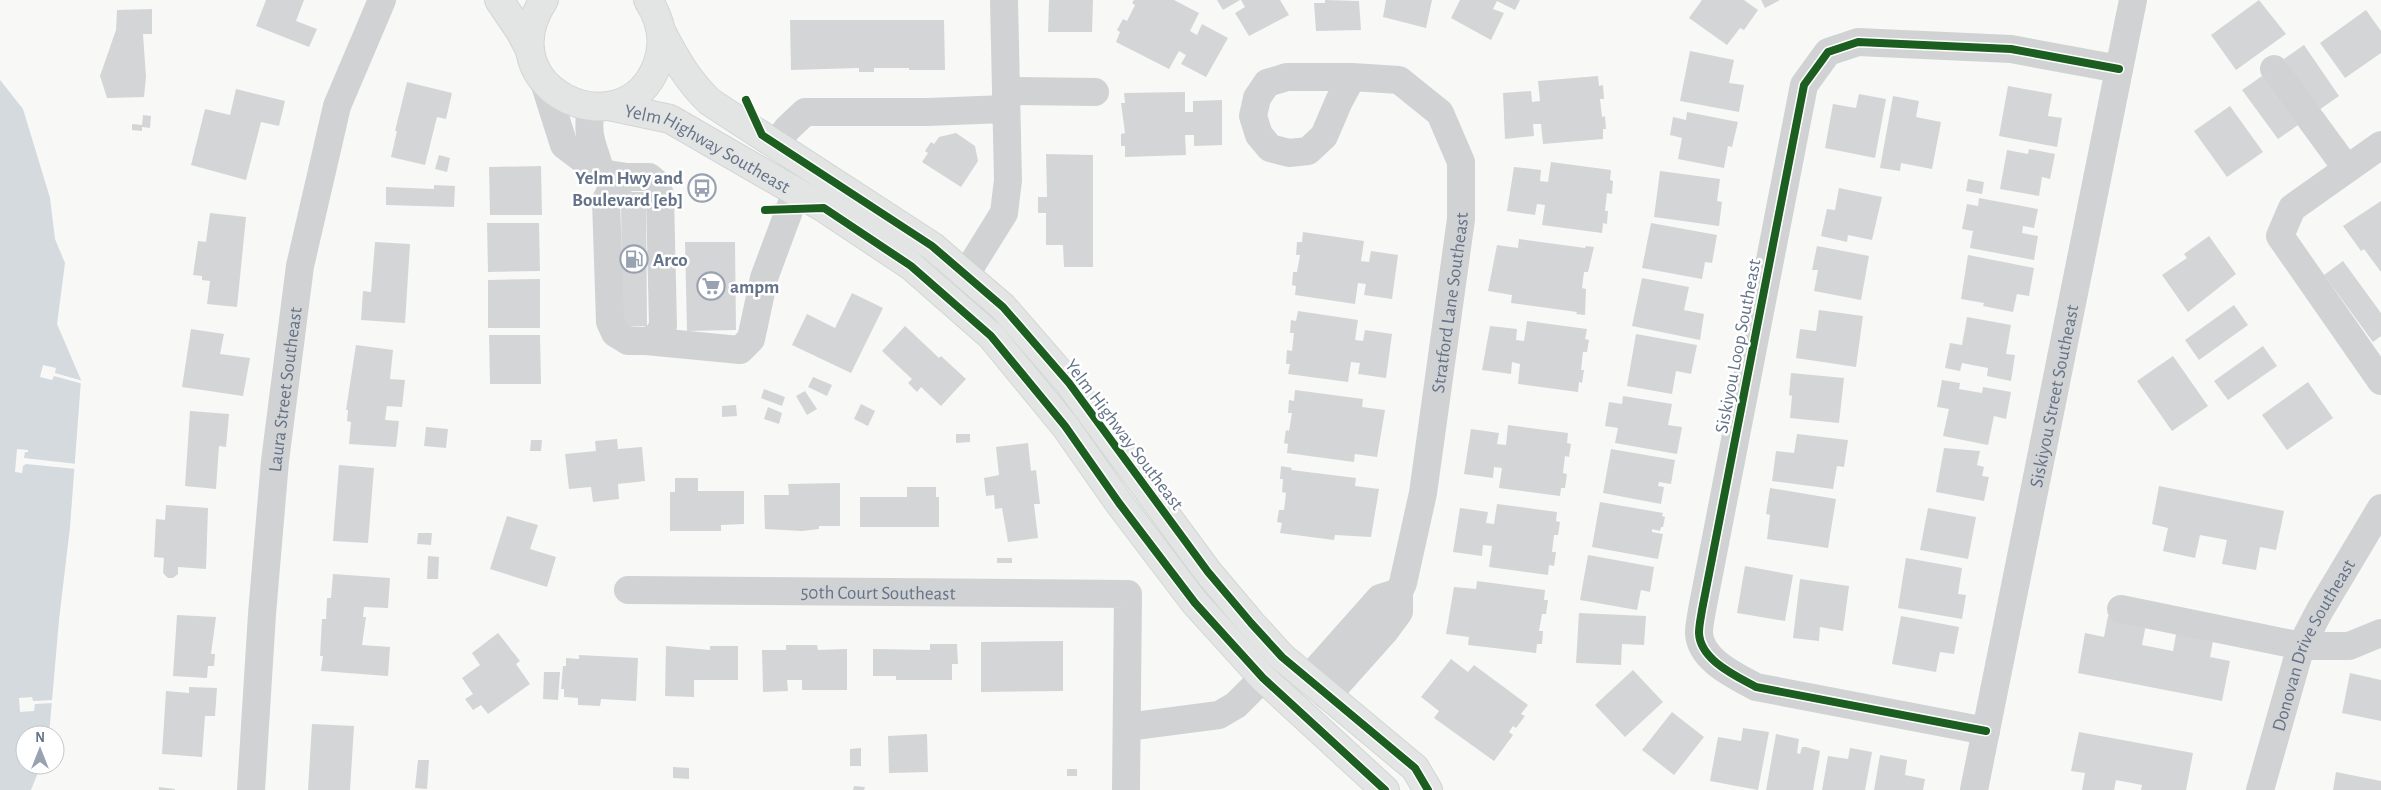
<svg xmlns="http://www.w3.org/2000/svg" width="2381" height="790" viewBox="0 0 2381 790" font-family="'Alegreya Sans',sans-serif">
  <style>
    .water { fill: #d4dade }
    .pier { fill: #f8f8f7 }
    .building { fill: #d4d5d6 }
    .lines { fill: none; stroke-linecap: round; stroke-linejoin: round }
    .major-casing { stroke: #d3d5d6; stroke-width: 30 }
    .minor { stroke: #d1d2d3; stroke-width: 28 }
    .major { stroke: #e3e4e4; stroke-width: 28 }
    .cycleway-casing { stroke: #fff; stroke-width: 11 }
    .cycleway { stroke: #1b5e20; stroke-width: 8 }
    .labels { text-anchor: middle; stroke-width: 5; stroke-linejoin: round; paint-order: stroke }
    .street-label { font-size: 19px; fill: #657389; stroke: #fff }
    .poi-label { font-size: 19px; font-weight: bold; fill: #657389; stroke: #fff; text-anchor: start }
  </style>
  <rect width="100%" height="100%" fill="#f8f8f7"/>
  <polygon class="water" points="0,80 23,109 50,198 55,239 65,263 57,324 81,380 70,527 59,620 49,735 25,735 25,765 41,765 31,790 0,790"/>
  <g class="pier">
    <polygon points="43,365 56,368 55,373 83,381 83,384 54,376 52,380 40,377"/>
    <polygon points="17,449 28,450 28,452 25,452 24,458 77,464 76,469 26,464 23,466 22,473 15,472"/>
    <polygon points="32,697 33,701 54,700 54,703 35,704 34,711 20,712 19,698"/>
  </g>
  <g class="building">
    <polygon points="266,0 304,0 296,21 317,29 309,47 256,26"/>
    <polygon points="1049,0 1093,0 1092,32 1048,32"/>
    <polygon points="1134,0 1174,0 1199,13 1190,31 1197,35 1202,24 1228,38 1206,77 1181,64 1186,55 1179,51 1169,69 1116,42 1120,32 1117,30 1123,19 1127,21 1135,5 1132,3"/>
    <polygon points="1217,0 1240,0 1223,10"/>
    <polygon points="1241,0 1280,0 1289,15 1249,36 1235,13 1245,7"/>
    <polygon points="1325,0 1359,1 1361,30 1316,31 1314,3 1325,3"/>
    <polygon points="1386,0 1432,0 1426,28 1383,17"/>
    <polygon points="1460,0 1520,0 1515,10 1497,1 1493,9 1504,13 1491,40 1451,18"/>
    <polygon points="1702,0 1744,0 1758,10 1744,30 1740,28 1727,45 1689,18"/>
    <polygon points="1761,0 1780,0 1765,8"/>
    <polygon points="2259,0 2286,34 2236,70 2211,35"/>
    <polygon points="152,9 152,34 143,34 146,77 144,97 107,98 100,76 116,30 117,10"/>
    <polygon points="2366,10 2381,31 2381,53 2345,78 2320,43"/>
    <polygon points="790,20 944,20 945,70 909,70 909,68 874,68 874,72 859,72 859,68 791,70"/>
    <polygon points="2304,45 2339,96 2319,110 2284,59"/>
    <polygon points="1690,51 1734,60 1729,83 1744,85 1739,112 1680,101"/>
    <polygon points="1598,76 1599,86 1603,85 1604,99 1600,99 1602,117 1605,116 1606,129 1603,129 1603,139 1543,144 1541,124 1533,124 1534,136 1505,139 1503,93 1531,91 1532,102 1540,101 1538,81"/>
    <polygon points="2262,76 2298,125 2278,139 2242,90"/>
    <polygon points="407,82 452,93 446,119 437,117 425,165 391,157 397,131 395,131"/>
    <polygon points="2008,86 2052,94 2048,116 2062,118 2057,147 1999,136"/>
    <polygon points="236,89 285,101 279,126 261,122 246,180 191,165 205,109 230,115"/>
    <polygon points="1185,92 1185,112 1193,112 1193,101 1222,100 1222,145 1194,146 1194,135 1185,135 1186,155 1125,157 1125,146 1121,146 1121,134 1125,133 1121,103 1125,103 1124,93"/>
    <polygon points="1859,94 1886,99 1875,158 1825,148 1833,104 1856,108"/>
    <polygon points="1893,96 1919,101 1916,117 1941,122 1932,169 1901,163 1900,171 1880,168"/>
    <polygon points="2230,106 2263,152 2227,177 2194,131"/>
    <polygon points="1687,112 1738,122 1732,147 1728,146 1724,168 1678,159 1682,138 1670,135 1673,117 1686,120"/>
    <polygon points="143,115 151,116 150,128 142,127 142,131 132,130 132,124 142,125"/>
    <polygon points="956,133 975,146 978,161 961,187 922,162 928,153 925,151 931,142 934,144 939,137"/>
    <polygon points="2029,149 2055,154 2050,179 2042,177 2039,196 2000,189 2007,150 2028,154"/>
    <polygon points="1046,154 1093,155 1093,267 1064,267 1063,245 1046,245 1046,213 1038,213 1038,197 1047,197"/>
    <polygon points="439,155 450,158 447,172 435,169"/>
    <polygon points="1551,162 1611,170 1610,180 1613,181 1612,194 1607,193 1605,211 1608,211 1607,224 1603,223 1602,233 1542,225 1545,205 1537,204 1535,215 1507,211 1514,167 1541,170 1540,181 1548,182"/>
    <polygon points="541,166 542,215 490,215 489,167"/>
    <polygon points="1660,171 1720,179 1717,201 1722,202 1719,226 1654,217"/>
    <polygon points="1968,179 1984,182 1982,194 1966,191"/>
    <polygon points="434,185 455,186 454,207 386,205 386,187 434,189"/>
    <polygon points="1839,188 1882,197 1872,240 1848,235 1847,242 1821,236 1827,209 1835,210"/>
    <polygon points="621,192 646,192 647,326 622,327"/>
    <polygon points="1979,198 2038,209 2034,228 2023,226 2022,233 2038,236 2034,260 1970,248 1973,231 1962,229 1967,204 1978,206"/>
    <polygon points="2381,201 2381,272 2364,249 2361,251 2343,226"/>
    <polygon points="210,213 246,217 237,307 207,304 210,281 202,280 202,276 193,275 198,241 206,242"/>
    <polygon points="487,223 539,223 540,271 488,272"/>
    <polygon points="1651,223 1717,235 1712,263 1705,262 1702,279 1642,268"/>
    <polygon points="1303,232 1364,241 1361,261 1369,262 1371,251 1398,255 1392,299 1364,295 1366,284 1358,283 1355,304 1295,295 1296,286 1292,285 1293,272 1297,272 1300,255 1296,255 1297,242 1302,242"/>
    <polygon points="2209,236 2236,274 2188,312 2162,275 2187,258 2184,254"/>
    <polygon points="1519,239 1585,248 1586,246 1594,247 1588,272 1584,272 1582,288 1586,289 1585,315 1576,314 1577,312 1511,303 1512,295 1488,291 1497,245 1518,248"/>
    <polygon points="375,242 410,244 405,323 361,320 363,291 371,292"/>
    <polygon points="685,242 735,242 736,330 687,331"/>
    <polygon points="1817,246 1869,256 1861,300 1814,291 1818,270 1812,270"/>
    <polygon points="1968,255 2034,268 2029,296 2017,294 2013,312 1983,306 1984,303 1961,299"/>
    <polygon points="2343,261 2381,313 2381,336 2373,342 2324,275"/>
    <polygon points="1642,278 1689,287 1684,310 1704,314 1700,340 1632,326"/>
    <polygon points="540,279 540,328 488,328 488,280"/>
    <polygon points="852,293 883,308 851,373 792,345 807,314 835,328"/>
    <polygon points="2234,305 2248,325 2199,360 2185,340"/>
    <polygon points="1819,310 1863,316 1856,367 1796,358 1800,329 1816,331"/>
    <polygon points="1298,311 1358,320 1355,340 1363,341 1365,330 1392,334 1386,378 1358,374 1360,363 1351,362 1348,382 1288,374 1290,364 1286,364 1287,350 1292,351 1294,333 1290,333 1291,320 1296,321"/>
    <polygon points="1967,317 2011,325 2006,354 2015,355 2011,381 1987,376 1988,368 1962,363 1960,371 1945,368 1950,343 1962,345"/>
    <polygon points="1527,321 1587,329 1585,339 1589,340 1587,352 1583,352 1581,370 1584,370 1582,383 1579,382 1578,392 1518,384 1520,364 1512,362 1511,374 1482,370 1490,326 1517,329 1516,340 1524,341"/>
    <polygon points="905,326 939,358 941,356 966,379 941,406 921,387 917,392 908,383 912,379 882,351"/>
    <polygon points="191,329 224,334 220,354 250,358 243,396 182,387"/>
    <polygon points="1636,334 1697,345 1691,374 1676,371 1672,394 1627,386"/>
    <polygon points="489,335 540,335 541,384 490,384"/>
    <polygon points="356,345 393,350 390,379 405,380 402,407 387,406 385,420 399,421 396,447 349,444 351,422 347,421 348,410 346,410"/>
    <polygon points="2263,346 2277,366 2228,400 2214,381"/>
    <polygon points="2173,356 2208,406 2172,431 2137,381"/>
    <polygon points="1791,373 1844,378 1839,423 1790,418 1792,396 1789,395"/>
    <polygon points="813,377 832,385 827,396 808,387"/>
    <polygon points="1942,380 1960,383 1959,389 1982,393 1983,387 2011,392 2006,419 1994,416 1988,445 1943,436 1949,409 1937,407"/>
    <polygon points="2308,382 2333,418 2287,450 2262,415"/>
    <polygon points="764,389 785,397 782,406 761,398"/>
    <polygon points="1295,390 1363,399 1362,407 1385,410 1377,457 1355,454 1354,462 1287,453 1288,444 1284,443 1286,430 1289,431 1292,413 1288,413 1289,400 1294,401"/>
    <polygon points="805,391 817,409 807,415 796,396"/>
    <polygon points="1623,396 1672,404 1668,425 1682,427 1677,454 1615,443 1618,428 1605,426 1609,402 1622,404"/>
    <polygon points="861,404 875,411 868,426 854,419"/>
    <polygon points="736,405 737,416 722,417 722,406"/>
    <polygon points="768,407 782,413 779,424 764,419"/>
    <polygon points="190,411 229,414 226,447 219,446 216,489 185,486"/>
    <polygon points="1508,425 1568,433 1567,443 1571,444 1569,457 1565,456 1563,473 1567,474 1565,488 1561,488 1560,496 1499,488 1502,468 1494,467 1493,478 1464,474 1471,429 1499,433 1497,444 1506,445"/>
    <polygon points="426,427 448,429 446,448 424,446"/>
    <polygon points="956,434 970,434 970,442 956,443"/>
    <polygon points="1797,434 1848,440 1844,467 1837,466 1833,489 1772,481 1776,451 1794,453"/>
    <polygon points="617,439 618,449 642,447 645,481 618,484 619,499 593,502 591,487 569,489 565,454 596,451 595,441"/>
    <polygon points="531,440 542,440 541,451 530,451"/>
    <polygon points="1028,443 1031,471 1036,470 1040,504 1034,504 1038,538 1008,542 1002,508 995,509 994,495 986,496 984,478 999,475 996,447"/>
    <polygon points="1944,448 1980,451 1977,465 1984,467 1982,476 1989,477 1984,501 1936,492"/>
    <polygon points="1611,449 1675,460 1671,484 1659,482 1658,486 1664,487 1661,504 1603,493"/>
    <polygon points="339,465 374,468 368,543 333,541"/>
    <polygon points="1281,466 1292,468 1291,470 1356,478 1355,486 1379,489 1371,537 1335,535 1334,540 1280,533 1282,523 1277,522 1279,510 1284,510 1286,493 1282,492 1283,479 1280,479"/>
    <polygon points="675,478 698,478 698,491 744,491 744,524 721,525 721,531 670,531 670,492 675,492"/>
    <polygon points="840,483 840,526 819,526 819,529 802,531 765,529 764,495 789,495 788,484"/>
    <polygon points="2159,486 2284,511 2276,550 2260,547 2256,570 2222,564 2227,540 2200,535 2195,558 2163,551 2168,528 2152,524"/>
    <polygon points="907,487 936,487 936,497 939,497 939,527 860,527 860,497 907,497"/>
    <polygon points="1770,488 1836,499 1828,548 1767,539 1770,515 1766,514"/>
    <polygon points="1600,502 1663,513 1662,516 1665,517 1663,527 1661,527 1660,531 1652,529 1652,532 1663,534 1658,559 1592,547"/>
    <polygon points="1497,504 1557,512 1556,521 1560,522 1558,535 1554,535 1552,552 1556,552 1554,566 1549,565 1548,575 1489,567 1492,546 1483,545 1482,556 1453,552 1460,508 1488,512 1486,523 1494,524"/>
    <polygon points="166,505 208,508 206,569 178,567 178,574 173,578 168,578 163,573 164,558 154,557 156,519 165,520"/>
    <polygon points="1928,508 1976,517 1968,559 1920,550"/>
    <polygon points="507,516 538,525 530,549 556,557 547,587 490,569"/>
    <polygon points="418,533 432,533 431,545 417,544"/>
    <polygon points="1588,555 1654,567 1650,592 1641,590 1637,610 1580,600"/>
    <polygon points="428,556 439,557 438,579 427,579"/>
    <rect x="997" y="558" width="15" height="5"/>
    <polygon points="1906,558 1962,568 1958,594 1966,595 1962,619 1898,608"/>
    <polygon points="1745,566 1793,575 1785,621 1737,613"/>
    <polygon points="333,574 390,578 388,608 364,607 363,617 366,617 362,645 390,647 388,676 321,671 323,656 320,656 322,619 326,619 327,598 331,598"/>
    <polygon points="1800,579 1849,586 1843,631 1820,627 1819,641 1793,638"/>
    <polygon points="1477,581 1545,590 1544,600 1548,600 1546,614 1542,614 1539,631 1543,631 1542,644 1537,644 1536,653 1468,645 1469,637 1446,634 1454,587 1476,589"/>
    <polygon points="1579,613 1646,616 1644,645 1622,644 1621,665 1576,663"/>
    <polygon points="177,615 216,617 211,654 215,654 214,666 208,666 207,678 173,676"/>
    <polygon points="1901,616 1959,627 1954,654 1940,652 1936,672 1892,664"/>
    <polygon points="2108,616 2146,624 2142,645 2173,651 2177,629 2214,636 2210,657 2230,661 2222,701 2078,673 2085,633 2104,637"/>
    <polygon points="498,633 520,661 516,664 530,684 488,714 481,705 473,710 465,699 473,694 462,678 480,665 472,653"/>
    <polygon points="1063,641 1063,691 981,692 981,642"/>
    <polygon points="930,644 957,644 958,664 952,664 952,680 896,680 896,676 873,676 873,649 930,650"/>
    <polygon points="786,645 817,645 818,650 847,649 847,690 802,690 802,680 787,680 788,691 763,692 762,650 786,650"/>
    <polygon points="666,646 710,650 710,646 738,646 738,680 694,680 694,697 665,696"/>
    <polygon points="579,655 638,658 636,701 601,699 600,706 578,705 578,698 564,697 564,689 561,689 563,666 566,666 566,658 579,659"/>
    <polygon points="1451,659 1468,672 1474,665 1528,705 1521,714 1525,716 1516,728 1513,726 1509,732 1513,735 1494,761 1434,718 1439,711 1421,697"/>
    <polygon points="1633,670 1663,702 1625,737 1595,705"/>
    <polygon points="544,672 560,672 558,700 543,699"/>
    <polygon points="2350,673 2381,680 2381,721 2342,713"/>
    <polygon points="189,687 217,688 215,716 205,716 202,757 162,754 166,691 189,693"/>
    <polygon points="1672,712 1704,737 1674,775 1642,750"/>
    <polygon points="312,724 354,726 350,790 308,790"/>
    <polygon points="1743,728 1769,732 1758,790 1710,781 1718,737 1741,741"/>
    <polygon points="2079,732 2193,753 2186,790 2141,790 2142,785 2116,780 2114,790 2082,790 2085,773 2071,771"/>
    <polygon points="927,734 928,772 889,773 888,736"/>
    <polygon points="1776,734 1799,739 1797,753 1800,754 1802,747 1806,747 1820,751 1813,790 1766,790"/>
    <polygon points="861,748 861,766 850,766 850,749"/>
    <polygon points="1850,748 1872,752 1865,790 1822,790 1828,756 1848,759"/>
    <polygon points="1880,755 1907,760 1905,775 1925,779 1923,790 1874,790"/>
    <polygon points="418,760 429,760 427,789 415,788"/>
    <polygon points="673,767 689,768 689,779 673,778"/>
    <rect x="1067" y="769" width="10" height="7"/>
    <polygon points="2336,772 2381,781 2381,790 2333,790"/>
    <polygon points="854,786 865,787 864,790 853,790"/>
    <polygon points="159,787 175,789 175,790 159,790"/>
  </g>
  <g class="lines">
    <g class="major-casing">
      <g id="major">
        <polyline points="499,0 520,31 530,50"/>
        <path d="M544,0C485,89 624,152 657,65C666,42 661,20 648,0"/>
        <path d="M661,31C675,58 688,81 710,102L932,246L1003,307L1069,383L1208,572L1251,623L1282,657L1415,768L1428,790"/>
        <path id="s6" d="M609,106L670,119L824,208L911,266L991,336L1065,426L1119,503L1195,603L1263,678L1385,790"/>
      </g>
    </g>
    <g class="minor">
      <polyline points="2274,69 2347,169"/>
      <path d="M544,82L564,145L601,173C593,143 586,139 591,107"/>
      <polyline points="1006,91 1095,92"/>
      <polyline points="776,144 787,129 805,112 927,112 1006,109"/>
      <polyline points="2381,145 2292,208 2280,236 2381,381"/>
      <polyline points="601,173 627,177 649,177 656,183 660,195 663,326 657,337 646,341 628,341 615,333 610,322 606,200 611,190 627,177"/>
      <polyline points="966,274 1004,213 1008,180 1004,0"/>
      <polyline points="646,341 740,350 751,339 764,278 796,192"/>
      <path id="s1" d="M628,590L1128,594L1126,790"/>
      <polyline points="2121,609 2301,646 2349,646 2381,633"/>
      <polyline points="1308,679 1380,598 1399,592"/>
      <path id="s2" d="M1327,696L1385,631L1399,612V592L1403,583L1423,493L1461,219V162L1440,113L1399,80L1352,77H1287L1267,83L1257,98L1253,116L1259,135L1270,148L1289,153L1308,151L1324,136L1339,101L1352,77"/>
      <polyline points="1127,727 1219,715 1236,705 1263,678"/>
      <path d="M1986,731L1756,687C1736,676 1700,660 1699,633C1699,625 1701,617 1702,610L1804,85L1828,52L1858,42L2011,49L2119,69"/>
      <path id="s3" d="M251,790L262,614L275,461L300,266L337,106L382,0"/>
      <path id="s4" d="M1974,790L2133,0"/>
      <path id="s5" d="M2260,790L2301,646L2320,610L2381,508"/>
    </g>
    <use href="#major" class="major"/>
    <g class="cycleway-casing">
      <g id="cycleway">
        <polyline points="746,100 762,135 932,246 1003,307 1069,383 1208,572 1251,623 1282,657 1415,768 1428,790"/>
        <polyline points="765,210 824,208 911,266 991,336 1065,426 1119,503 1195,603 1263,678 1385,790"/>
        <path d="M1986,731L1756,687C1736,676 1700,660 1699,633C1699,625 1701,617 1702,610L1804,85L1828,52L1858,42L2011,49L2119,69"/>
      </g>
    </g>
    <use href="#cycleway" class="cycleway"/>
  </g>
  <defs>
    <g id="bus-ring" transform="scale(1.4375)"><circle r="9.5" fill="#fff" stroke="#98a2b0" stroke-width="1.5"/><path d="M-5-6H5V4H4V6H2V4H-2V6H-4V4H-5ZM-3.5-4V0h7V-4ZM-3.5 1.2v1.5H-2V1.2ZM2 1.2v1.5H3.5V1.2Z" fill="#98a2b0"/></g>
    <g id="fuel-ring" transform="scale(1.4375)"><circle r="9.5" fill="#fff" stroke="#98a2b0" stroke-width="1.5"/><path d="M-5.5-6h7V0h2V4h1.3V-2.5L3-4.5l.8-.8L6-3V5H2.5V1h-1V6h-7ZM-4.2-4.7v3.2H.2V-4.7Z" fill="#98a2b0"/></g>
    <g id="supermarket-ring" transform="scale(1.4375)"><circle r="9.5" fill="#fff" stroke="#98a2b0" stroke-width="1.5"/><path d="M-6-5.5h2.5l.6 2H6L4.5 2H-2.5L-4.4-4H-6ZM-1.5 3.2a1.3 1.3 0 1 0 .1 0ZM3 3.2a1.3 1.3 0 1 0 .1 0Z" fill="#98a2b0"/></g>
  </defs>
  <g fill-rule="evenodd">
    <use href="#bus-ring" x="702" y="188"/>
    <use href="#fuel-ring" x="634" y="259"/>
    <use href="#supermarket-ring" x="711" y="286"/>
  </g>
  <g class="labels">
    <g class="street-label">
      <text dy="7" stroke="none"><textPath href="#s6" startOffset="108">Yelm Highway Southeast</textPath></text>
      <text dy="7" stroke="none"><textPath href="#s2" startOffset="425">Stratford Lane Southeast</textPath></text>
      <text transform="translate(1737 346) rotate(-79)" y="7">Siskiyou Loop Southeast</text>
      <text dy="7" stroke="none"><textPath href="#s3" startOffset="402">Laura Street Southeast</textPath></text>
      <text dy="7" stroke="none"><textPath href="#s4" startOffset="402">Siskiyou Street Southeast</textPath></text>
      <text transform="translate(1125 434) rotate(53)" y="7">Yelm Highway Southeast</text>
      <text dy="7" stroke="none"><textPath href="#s1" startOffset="250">50th Court Southeast</textPath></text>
      <text dy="7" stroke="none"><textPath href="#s5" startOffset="155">Donovan Drive Southeast</textPath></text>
    </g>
    <g class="poi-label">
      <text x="683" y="184" text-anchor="end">Yelm Hwy and<tspan x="683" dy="22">Boulevard [eb]</tspan></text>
      <text x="653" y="266">Arco</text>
      <text x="730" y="293">ampm</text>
    </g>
  </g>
  <g transform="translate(40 750)"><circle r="24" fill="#ffffff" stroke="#c1c7d0"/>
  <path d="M0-4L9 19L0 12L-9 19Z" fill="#98a2b0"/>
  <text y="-8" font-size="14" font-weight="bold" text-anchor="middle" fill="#657389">N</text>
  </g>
</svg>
